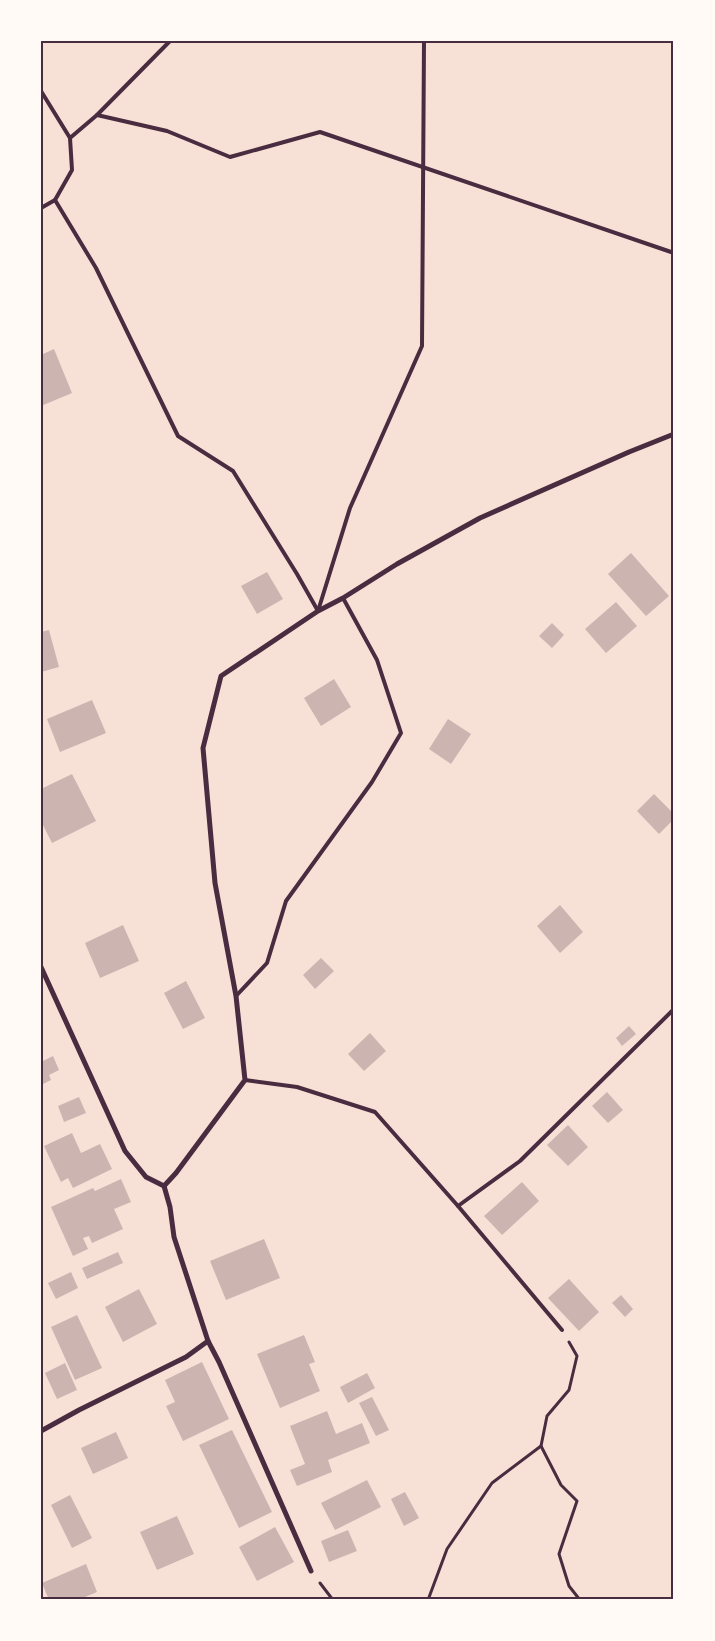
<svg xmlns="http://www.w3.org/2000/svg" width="715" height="1641" viewBox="0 0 715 1641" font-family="'Nunito Sans',sans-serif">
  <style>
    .building { fill: #ccb4b1 }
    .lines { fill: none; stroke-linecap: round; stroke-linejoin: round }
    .path { stroke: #4a2c40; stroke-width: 3 }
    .service { stroke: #4a2c40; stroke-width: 4 }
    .minor { stroke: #4a2c40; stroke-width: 5 }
    .neatline { fill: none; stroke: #4a2c40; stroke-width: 2 }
  </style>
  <rect width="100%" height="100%" fill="#f7e1d7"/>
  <g class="building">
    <polygon points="54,349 72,393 41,406 41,355"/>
    <polygon points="631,553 669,596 646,616 608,574"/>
    <polygon points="267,572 283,599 257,614 241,586"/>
    <polygon points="616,602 637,626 606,653 585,629"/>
    <polygon points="552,623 564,635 552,648 539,636"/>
    <polygon points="49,630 59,667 41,672 41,632"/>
    <polygon points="334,679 351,707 321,726 304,698"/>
    <polygon points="92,700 106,733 60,752 47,719"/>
    <polygon points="448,719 471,734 451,764 429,749"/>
    <polygon points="72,774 96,821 52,843 41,821 41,789"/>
    <polygon points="654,794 674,814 674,819 659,834 637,811"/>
    <polygon points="560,905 583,932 560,953 537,926"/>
    <polygon points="123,925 139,961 100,978 85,943"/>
    <polygon points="321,958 334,971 315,989 303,975"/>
    <polygon points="186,981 205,1018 183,1029 164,993"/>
    <polygon points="629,1026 636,1034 622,1046 616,1038"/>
    <polygon points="370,1033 386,1051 364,1071 348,1054"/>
    <polygon points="53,1056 59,1070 49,1075 51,1080 41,1085 41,1058 43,1061"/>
    <polygon points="607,1092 623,1110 608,1123 592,1106"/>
    <polygon points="79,1097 86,1113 64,1122 58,1106"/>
    <polygon points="568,1125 588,1147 568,1166 547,1145"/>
    <polygon points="72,1133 81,1153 100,1144 112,1169 73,1188 68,1178 61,1182 44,1146"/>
    <polygon points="121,1179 131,1202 114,1209 123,1229 92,1243 89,1236 83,1238 88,1249 73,1256 51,1207 93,1188 95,1191"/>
    <polygon points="522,1182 539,1201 502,1235 484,1216"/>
    <polygon points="264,1239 280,1278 226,1300 210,1261"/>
    <polygon points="118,1252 123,1263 87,1279 82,1268"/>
    <polygon points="71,1272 78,1288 56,1299 48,1283"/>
    <polygon points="569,1279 599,1312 579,1331 548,1298"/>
    <polygon points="139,1289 157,1324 123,1342 105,1307"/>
    <polygon points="621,1295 633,1309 625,1317 612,1303"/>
    <polygon points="77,1315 102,1368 75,1380 51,1327"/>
    <polygon points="304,1335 315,1362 309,1364 320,1391 280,1408 257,1354"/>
    <polygon points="202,1362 229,1419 183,1441 166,1406 175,1402 165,1380"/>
    <polygon points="65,1363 77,1390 57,1399 45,1373"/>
    <polygon points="367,1373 375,1388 348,1403 340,1387"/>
    <polygon points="372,1397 389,1430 376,1436 359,1403"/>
    <polygon points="327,1411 336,1434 362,1423 370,1443 328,1460 332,1472 297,1486 290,1470 305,1464 290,1426"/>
    <polygon points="232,1430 272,1512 239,1528 199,1445"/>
    <polygon points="116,1432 128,1458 93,1474 81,1448"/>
    <polygon points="367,1480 381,1507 335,1530 321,1503"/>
    <polygon points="405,1492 419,1518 404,1526 391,1499"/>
    <polygon points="70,1495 92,1538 72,1548 51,1505"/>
    <polygon points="177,1516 194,1554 157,1570 140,1532"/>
    <polygon points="275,1527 294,1562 257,1581 239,1547"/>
    <polygon points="348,1530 357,1551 329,1562 321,1541"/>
    <polygon points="86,1564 97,1592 78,1600 49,1600 42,1583"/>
  </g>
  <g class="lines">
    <g class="path">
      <polyline points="569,1342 577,1356 569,1390 547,1416 541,1446 561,1485 577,1501 559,1554 569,1586 580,1600"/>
      <polyline points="320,1583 333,1600"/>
      <polyline points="428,1600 447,1549 492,1483 541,1446"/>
    </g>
    <g class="service">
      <polyline points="41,91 70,138 72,170 55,200 96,268 178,436 233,471 297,574 318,611"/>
      <polyline points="97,115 170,41"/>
      <polyline points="70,138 97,115 167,131 230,157 320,132 674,253"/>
      <polyline points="41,208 55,200"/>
      <polyline points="318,611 350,508 422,346 424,41"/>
      <polyline points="236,996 267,963 286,901 372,782 401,733 377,660 343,598"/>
      <polyline points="245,1080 297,1087 375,1112 458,1206 520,1161 674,1009"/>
      <polyline points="458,1206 562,1330"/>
    </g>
    <g class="minor">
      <polyline points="41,967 125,1151 146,1177 164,1186 170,1207 174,1237 208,1341 219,1362 311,1571"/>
      <polyline points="164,1186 176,1173 245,1080 236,996 215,883 203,748 221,676 318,611 343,598 397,564 480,518 629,452 674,434"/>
      <polyline points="41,1431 79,1410 186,1357 208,1341"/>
    </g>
  </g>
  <rect width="715" height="1641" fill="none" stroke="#fffaf5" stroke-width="85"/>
  <rect x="42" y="42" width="630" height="1556" class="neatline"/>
</svg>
